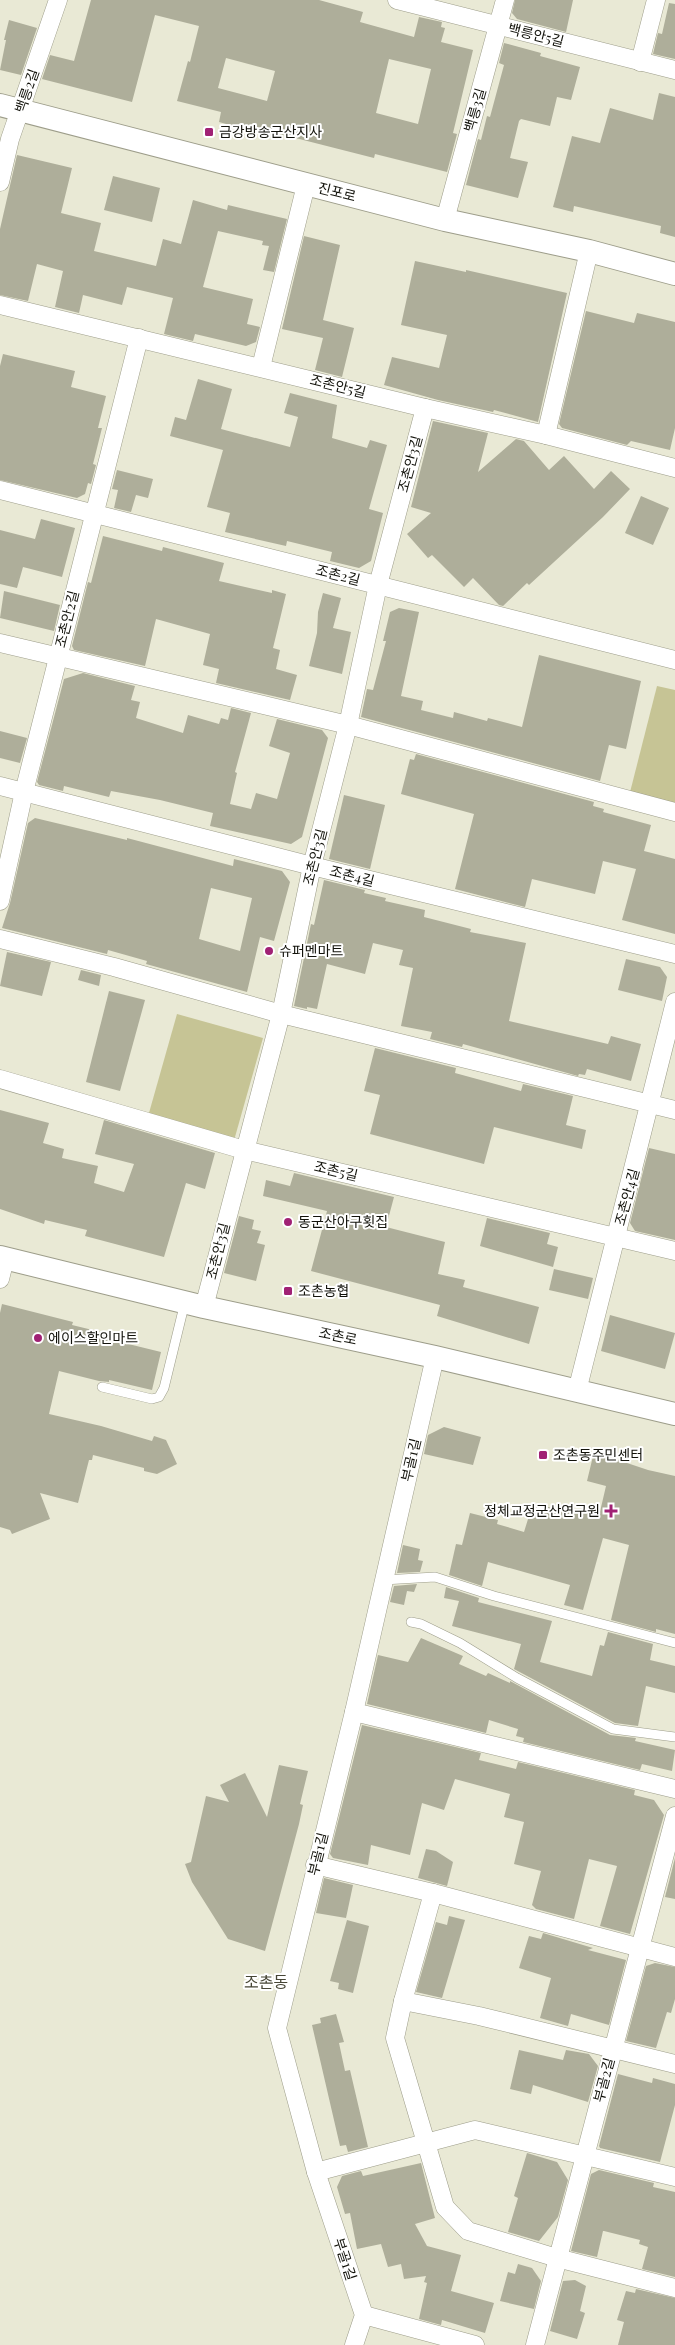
<svg xmlns="http://www.w3.org/2000/svg" width="675" height="2345" viewBox="0 0 675 2345" font-family="'Playfair Display','Noto Sans KR',serif">
  <style>
    .park { fill: #c6c495 }
    .building { fill: #aeae9a; fill-rule: evenodd }
    .lines { fill: none; stroke-linecap: round; stroke-linejoin: round }
    .service-casing { stroke: #9d9d8a; stroke-width: 10 }
    .minor-casing { stroke: #9d9d8a; stroke-width: 19 }
    .tertiary-casing { stroke: #9d9d8a; stroke-width: 24 }
    .service { stroke: #fff; stroke-width: 9 }
    .minor { stroke: #fff; stroke-width: 18 }
    .tertiary { stroke: #fff; stroke-width: 22 }
    .poi-dot { fill: #a02174; stroke: #fff; stroke-width: 2 }
    .labels { text-anchor: middle; stroke-width: 4; stroke-linejoin: round; paint-order: stroke }
    .street-label { font-size: 14px; fill: #12120b; stroke: #fff }
    .poi-label { font-size: 14px; fill: #12120b; stroke: #fff; text-anchor: start }
    .quarter-label { font-size: 16px; fill: #474636; stroke: #fff }
  </style>
  <rect width="100%" height="100%" fill="#e9e9d5"/>
  <g class="park">
    <polygon points="657,686 675,690 675,819 626,808"/>
    <polygon points="177,1014 263,1038 233,1144 147,1120"/>
  </g>
  <g class="building">
    <path d="M91,0H319L363,12L360,22L414,37L419,17L442,22L441,27L445,28L441,42L473,50L453,133L457,134L447,172L375,154L374,158L256,128L255,132L219,122L221,112L177,101L188,61L190,62L199,26L155,15L132,102L42,79L50,55L74,61ZM226,58L275,71L267,101L218,88ZM389,59L431,69L418,124L376,113Z"/>
    <polygon points="515,0 573,0 566,32 517,19 512,13"/>
    <polygon points="669,3 675,4 675,59 653,54 658,33 662,34"/>
    <polygon points="9,20 37,28 21,75 0,70 6,40 4,40"/>
    <polygon points="504,43 541,53 540,56 580,67 571,100 557,97 550,126 521,119 519,121 510,158 528,162 518,198 466,185 478,139 481,140 487,116 490,117 504,65 499,63"/>
    <polygon points="659,93 675,97 675,237 660,233 661,226 574,206 573,212 553,207 572,136 600,143 610,108 653,120"/>
    <polygon points="17,155 72,168 61,213 101,223 94,251 156,266 163,239 181,244 193,200 227,210 228,205 287,219 274,272 263,270 269,246 262,245 263,241 218,231 203,287 253,299 247,324 260,327 256,342 246,346 195,334 193,341 164,334 173,298 127,287 122,305 83,295 79,313 55,307 63,271 37,264 28,301 0,295 0,229"/>
    <polygon points="113,176 160,188 152,222 104,210"/>
    <polygon points="304,236 340,245 323,320 354,328 342,377 315,370 323,338 282,329"/>
    <polygon points="415,261 466,272 466,270 567,293 538,422 494,410 493,412 438,400 384,385 392,357 439,368 447,335 401,325"/>
    <polygon points="586,311 634,323 637,313 675,322 675,428 670,450 631,441 627,445 562,428 559,424"/>
    <polygon points="3,354 75,371 71,387 106,396 98,428 102,428 93,464 96,465 91,484 88,483 85,494 77,498 0,480 0,366"/>
    <polygon points="198,379 232,389 221,429 290,447 298,417 284,413 290,393 337,405 332,438 367,448 370,440 387,445 369,509 383,513 371,561 359,568 330,561 332,552 287,541 286,546 225,532 230,513 207,507 223,450 170,436 175,417 186,420"/>
    <polygon points="433,421 488,433 478,472 516,439 524,441 549,470 564,456 594,489 611,471 630,489 603,517 529,585 527,583 503,606 499,605 473,578 464,587 432,555 428,558 407,534 431,513 411,507"/>
    <polygon points="117,470 153,479 148,498 136,495 131,512 114,508 118,490 112,489"/>
    <polygon points="641,496 669,508 653,545 625,533"/>
    <polygon points="41,519 75,528 62,577 23,567 17,588 0,584 0,530 35,539"/>
    <polygon points="103,536 162,551 163,547 224,563 219,581 272,593 272,590 286,594 273,648 280,650 276,669 297,675 290,700 216,683 219,669 203,665 210,634 156,619 145,666 74,650 72,646 88,582 91,583"/>
    <polygon points="4,591 60,605 54,631 0,618"/>
    <polygon points="323,593 341,598 333,628 351,632 342,674 309,666 317,633 318,612"/>
    <polygon points="399,608 419,612 401,696 423,701 421,710 453,718 454,712 487,721 488,718 522,727 539,655 641,681 626,749 609,745 600,781 361,717 367,689 373,690 386,641 383,641 390,612"/>
    <polygon points="83,673 135,686 131,700 140,702 136,718 183,733 188,715 219,724 221,718 228,720 231,708 251,713 235,772 237,773 230,804 251,809 256,793 277,799 290,753 269,746 277,719 322,730 328,738 302,837 291,844 210,826 213,813 160,800 111,791 109,797 64,786 63,791 39,785 37,782 64,679"/>
    <polygon points="0,731 27,738 20,763 0,758"/>
    <polygon points="416,754 594,802 593,806 604,809 603,812 651,825 644,851 675,859 675,934 622,920 636,869 603,861 595,894 532,879 525,907 455,889 474,814 401,794 410,759 414,760"/>
    <polygon points="344,795 385,805 370,869 329,859"/>
    <path d="M35,818L127,840V838L233,866L234,859L282,871L290,882L274,941L260,937L247,992L146,964L147,961L108,950L107,954L2,928L10,903L28,823ZM211,888L252,898L240,951L199,939Z"/>
    <polygon points="324,880 365,890 364,893 386,898 385,901 425,910 424,917 471,929 470,932 526,943 509,1021 608,1044 611,1036 641,1044 631,1081 587,1069 585,1075 579,1074 578,1076 463,1044 462,1047 430,1039 432,1032 401,1026 413,968 399,965 403,950 373,943 365,974 327,964 317,1009 307,1007 307,1009 294,1006 311,924 314,925"/>
    <polygon points="7,952 51,962 42,996 0,986"/>
    <polygon points="626,959 660,967 667,977 662,1001 618,990"/>
    <polygon points="81,970 101,975 99,986 78,980"/>
    <polygon points="109,991 145,1000 120,1091 86,1082"/>
    <polygon points="375,1048 456,1068 455,1073 521,1091 523,1084 573,1096 566,1125 586,1130 582,1149 494,1127 484,1164 370,1134 380,1095 364,1091"/>
    <polygon points="0,1110 49,1123 43,1143 64,1149 62,1158 98,1166 94,1183 124,1192 134,1164 95,1154 104,1120 215,1153 205,1189 186,1183 164,1257 85,1236 87,1230 45,1220 44,1224 0,1209"/>
    <polygon points="649,1148 675,1154 675,1240 635,1231 630,1223"/>
    <polygon points="294,1173 394,1197 386,1227 445,1242 438,1274 465,1280 463,1287 539,1307 529,1344 437,1316 440,1305 311,1271 327,1211 263,1196 266,1180 290,1186"/>
    <polygon points="239,1216 254,1220 252,1229 261,1231 257,1243 265,1245 256,1281 224,1273"/>
    <polygon points="487,1218 550,1233 547,1244 558,1247 553,1267 480,1246"/>
    <polygon points="554,1269 593,1278 588,1299 549,1290"/>
    <polygon points="2,1304 73,1322 72,1325 109,1334 108,1339 161,1352 152,1390 109,1380 109,1382 99,1381 59,1371 49,1414 101,1426 152,1441 154,1436 166,1440 177,1464 157,1474 144,1471 144,1468 93,1455 92,1460 89,1460 78,1503 40,1493 50,1519 12,1534 10,1530 0,1527 0,1313"/>
    <polygon points="610,1315 675,1333 665,1369 601,1351"/>
    <polygon points="444,1427 481,1437 473,1465 424,1454 428,1435"/>
    <polygon points="594,1452 648,1470 675,1476 675,1634 656,1629 656,1632 611,1620 629,1545 603,1538 583,1610 564,1605 570,1585 488,1562 482,1586 449,1575 456,1544 462,1545 470,1513 498,1520 497,1524 524,1532 533,1503 556,1509 558,1504 599,1516 606,1486 587,1481"/>
    <polygon points="403,1545 420,1549 418,1560 423,1561 420,1572 397,1573"/>
    <polygon points="417,1584 414,1592 407,1591 404,1605 390,1602 394,1586"/>
    <polygon points="446,1587 479,1598 478,1602 552,1621 540,1662 592,1676 600,1645 604,1646 608,1632 653,1644 650,1660 675,1666 675,1693 646,1686 638,1726 615,1723 514,1669 521,1644 452,1626 459,1601 444,1598"/>
    <polygon points="421,1638 463,1656 459,1664 486,1676 488,1673 510,1683 510,1681 610,1735 636,1738 635,1741 675,1750 672,1771 642,1764 640,1770 523,1742 524,1738 516,1736 518,1729 489,1720 486,1733 367,1704 378,1655 408,1662"/>
    <polygon points="362,1725 481,1753 479,1760 516,1769 518,1762 635,1790 634,1795 654,1800 664,1815 630,1934 600,1926 617,1866 589,1859 574,1919 536,1909 532,1905 541,1871 514,1864 524,1822 504,1817 510,1794 455,1779 444,1810 422,1803 410,1855 371,1845 368,1865 333,1858 330,1854"/>
    <polygon points="279,1765 308,1771 300,1804 303,1805 299,1824 265,1951 228,1939 192,1882 185,1864 191,1862 206,1796 229,1802 220,1785 245,1773 267,1817"/>
    <polygon points="426,1849 436,1851 453,1862 447,1886 418,1878"/>
    <polygon points="675,1858 675,1899 665,1897"/>
    <polygon points="324,1878 353,1885 346,1918 316,1913"/>
    <polygon points="449,1916 465,1920 442,1998 416,1992 436,1922 447,1925"/>
    <polygon points="347,1920 369,1926 353,1993 338,1989 339,1983 330,1981"/>
    <polygon points="543,1933 593,1948 588,1950 626,1960 609,2025 571,2014 568,2026 540,2018 551,1978 519,1968 529,1936 541,1939"/>
    <polygon points="655,1963 675,1967 675,1999 671,2013 667,2012 656,2048 626,2041 646,1966"/>
    <polygon points="336,2014 344,2042 339,2043 345,2071 350,2070 368,2147 348,2152 346,2145 340,2146 312,2025 321,2023 320,2018"/>
    <polygon points="519,2050 563,2060 566,2050 589,2054 598,2066 588,2102 533,2085 531,2094 510,2089"/>
    <polygon points="618,2074 652,2083 653,2078 675,2084 675,2105 660,2162 600,2148 599,2146"/>
    <polygon points="527,2153 557,2162 568,2180 558,2217 539,2241 508,2232 518,2198 514,2196"/>
    <polygon points="421,2163 435,2218 415,2224 427,2246 461,2255 451,2291 494,2303 485,2333 442,2320 441,2325 419,2319 427,2283 424,2282 426,2276 404,2279 401,2264 388,2267 381,2244 357,2249 350,2213 345,2214 337,2187 342,2176 361,2171 363,2176"/>
    <polygon points="599,2170 654,2183 653,2187 675,2192 675,2277 642,2269 648,2247 639,2244 640,2240 604,2231 603,2231 597,2257 571,2251 591,2174"/>
    <polygon points="518,2264 532,2268 541,2281 534,2309 500,2301 508,2272 515,2274"/>
    <polygon points="575,2280 586,2286 580,2311 585,2313 577,2339 550,2331 563,2281"/>
    <polygon points="636,2289 675,2298 675,2345 618,2345 624,2322 617,2320 626,2291 635,2293"/>
  </g>
  <g class="lines">
    <g class="service-casing">
      <g id="service">
        <polyline points="102,1387 152,1399 159,1397 164,1388 185,1302"/>
        <polyline points="383,1580 435,1577 494,1596 675,1643"/>
        <polyline points="411,1622 421,1624 460,1643 517,1678 613,1729 675,1737"/>
      </g>
    </g>
    <g class="minor-casing">
      <g id="minor">
        <polyline points="397,0 675,70"/>
        <polyline points="640,62 656,0"/>
        <polyline points="0,182 10,139 58,0"/>
        <polyline points="445,220 505,0"/>
        <polyline points="0,305 425,408 546,435 675,468"/>
        <polyline points="261,367 306,185"/>
        <polyline points="546,435 589,251"/>
        <polyline points="0,490 675,660"/>
        <polyline points="0,643 348,725 675,812"/>
        <polyline points="0,786 312,866 675,954"/>
        <polyline points="0,901 24,792 139,338"/>
        <polyline points="0,939 114,967 281,1014 675,1110"/>
        <polyline points="0,1079 244,1150 675,1251"/>
        <polyline points="0,1279 5,1259"/>
        <polyline points="204,1307 281,1014 312,866 348,725 378,585 425,408"/>
        <polyline points="577,1391 675,1002"/>
        <polyline points="354,1712 675,1789"/>
        <polyline points="315,1865 433,1893 675,1957"/>
        <polyline points="433,1893 403,2001 395,2038 445,2207 468,2231 557,2258 675,2288"/>
        <polyline points="403,2001 479,2016 675,2064"/>
        <polyline points="316,2172 475,2130 675,2177"/>
        <polyline points="364,2315 475,2345"/>
        <polyline points="354,2345 364,2315 316,2172 277,2028 354,1712 435,1357"/>
        <polyline points="535,2345 675,1816"/>
      </g>
    </g>
    <g class="tertiary-casing">
      <g id="tertiary">
        <polyline points="0,105 445,220 589,251 675,274"/>
        <polyline points="0,1257 204,1307 435,1357 675,1414"/>
      </g>
    </g>
    <use href="#service" class="service"/>
    <use href="#minor" class="minor"/>
    <use href="#tertiary" class="tertiary"/>
  </g>
  <g class="poi-dot">
    <rect x="204" y="127" width="10" height="10" rx="2.5"/>
    <circle cx="269" cy="951" r="5"/>
    <circle cx="288" cy="1222" r="5"/>
    <rect x="283" y="1286" width="10" height="10" rx="2.5"/>
    <circle cx="38" cy="1338" r="5"/>
    <rect x="538" y="1450" width="10" height="10" rx="2.5"/>
    <path d="M608.5 1503.5h5v5h5v5h-5v5h-5v-5h-5v-5h5z"/>
  </g>
  <g class="labels">
    <g class="street-label">
      <text transform="translate(536 35) rotate(14)" y="5">백릉안5길</text>
      <text transform="translate(27 91) rotate(-71)" y="5">백릉2길</text>
      <text transform="translate(475 110) rotate(-74)" y="5">백릉3길</text>
      <text transform="translate(337 192) rotate(14)" y="5">진포로</text>
      <text transform="translate(338 386) rotate(14)" y="5">조촌안5길</text>
      <text transform="translate(410 464) rotate(-75)" y="5">조촌안3길</text>
      <text transform="translate(338 575) rotate(14)" y="5">조촌2길</text>
      <text transform="translate(67 619) rotate(-76)" y="5">조촌안2길</text>
      <text transform="translate(315 857) rotate(-76)" y="5">조촌안3길</text>
      <text transform="translate(352 876) rotate(14)" y="5">조촌4길</text>
      <text transform="translate(336 1171) rotate(13)" y="5">조촌5길</text>
      <text transform="translate(627 1197) rotate(-75)" y="5">조촌안4길</text>
      <text transform="translate(218 1251) rotate(-76)" y="5">조촌안3길</text>
      <text transform="translate(338 1336) rotate(12)" y="5">조촌로</text>
      <text transform="translate(411 1460) rotate(-77)" y="5">부골1길</text>
      <text transform="translate(318 1854) rotate(-76)" y="5">부골1길</text>
      <text transform="translate(604 2080) rotate(-75)" y="5">부골2길</text>
      <text transform="translate(345 2259) rotate(72)" y="5">부골1길</text>
    </g>
    <g class="poi-label">
      <text x="219" y="137">금강방송군산지사</text>
      <text x="279" y="956">슈퍼멘마트</text>
      <text x="298" y="1227">동군산아구횟집</text>
      <text x="298" y="1296">조촌농협</text>
      <text x="48" y="1343">에이스할인마트</text>
      <text x="553" y="1460">조촌동주민센터</text>
      <text x="600" y="1516" text-anchor="end">정체교정군산연구원</text>
    </g>
    <g class="quarter-label">
      <text x="266" y="1988">조촌동</text>
    </g>
  </g>
</svg>
